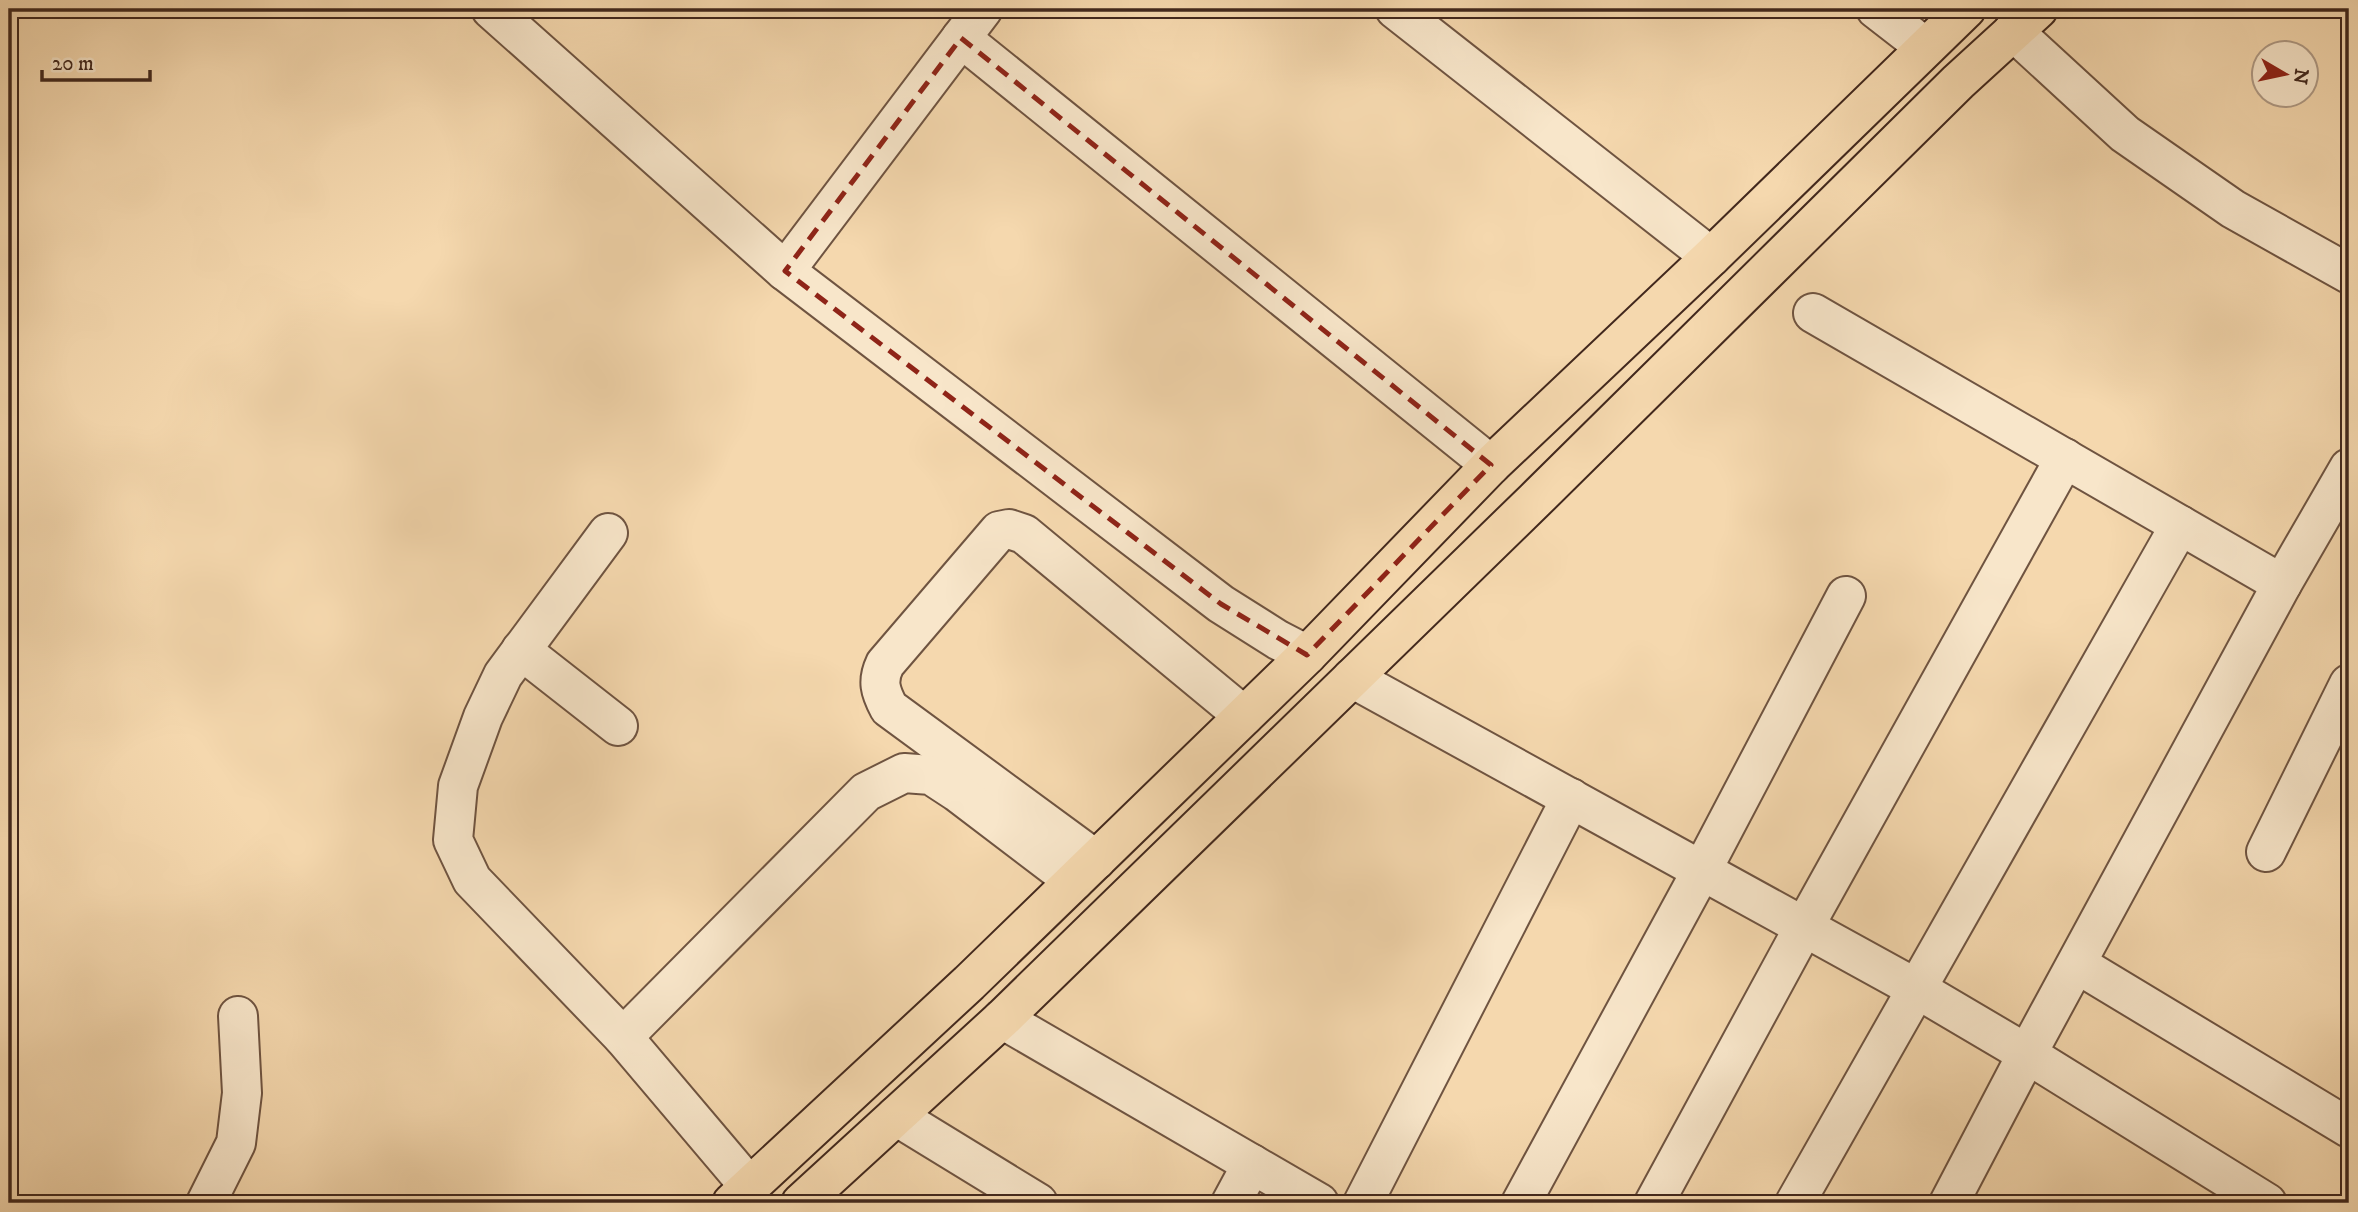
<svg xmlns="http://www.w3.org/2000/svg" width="2358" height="1212" viewBox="0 0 2358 1212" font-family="'IM FELL DW Pica',serif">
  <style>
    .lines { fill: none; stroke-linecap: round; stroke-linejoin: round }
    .minor-casing { stroke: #6f5441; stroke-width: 42 }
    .major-casing { stroke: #42281d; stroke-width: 42 }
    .minor { stroke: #f8e6ca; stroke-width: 38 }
    .major { stroke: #f5d8ae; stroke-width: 38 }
    .marked { fill: none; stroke: #8f2418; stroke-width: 5; stroke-dasharray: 14 9; stroke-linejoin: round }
  </style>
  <rect width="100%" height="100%" fill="#f5d8ae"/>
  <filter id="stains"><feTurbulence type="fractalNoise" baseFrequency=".00286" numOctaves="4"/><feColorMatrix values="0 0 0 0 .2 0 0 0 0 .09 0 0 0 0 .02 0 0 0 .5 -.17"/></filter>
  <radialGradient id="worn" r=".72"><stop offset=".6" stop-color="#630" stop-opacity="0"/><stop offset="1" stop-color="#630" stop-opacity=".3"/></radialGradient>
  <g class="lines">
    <g class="minor-casing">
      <g id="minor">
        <polyline points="491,9 785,271"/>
        <polyline points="983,9 785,271 1221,604 1278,640 1307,655"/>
        <polyline points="1395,9 1711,257"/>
        <polyline points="1876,9 1925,47"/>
        <polyline points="2013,31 2125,134 2233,209 2349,274"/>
        <polyline points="961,38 1491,465"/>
        <polyline points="1813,313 2282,584"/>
        <polyline points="608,533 503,675 483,717 458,786 453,840 472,880 623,1037 750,1187"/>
        <polyline points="521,650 618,726"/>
        <polyline points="1352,678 1917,989 2027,1054 2267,1203"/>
        <polyline points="2266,852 2349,684"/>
        <path d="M1096,860L889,708C880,691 877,681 885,664L999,531L1009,529L1024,534L1244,716"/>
        <polyline points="2077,964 2349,1128"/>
        <polyline points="1002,1019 1319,1203"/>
        <polyline points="623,1037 866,792 904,773 931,775 957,792 1074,881"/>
        <polyline points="896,1116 1038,1203"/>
        <polyline points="206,1203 236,1143 242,1093 238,1016"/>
        <polyline points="1231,1203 1252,1164"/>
        <polyline points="1363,1203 1571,798"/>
        <polyline points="1521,1203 1702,870 1846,596"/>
        <polyline points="1654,1203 1804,927 2065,458"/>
        <polyline points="1795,1203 2180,525"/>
        <polyline points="1949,1203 2027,1054 2282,584 2349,468"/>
      </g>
    </g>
    <g class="major-casing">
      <g id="major">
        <polyline points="732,1203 969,983 1307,655 1491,465 1711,257 1966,9"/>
        <polyline points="801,1203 1002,1019 1535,500 1958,82 2038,9"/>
      </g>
    </g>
    <use href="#minor" class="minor"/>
    <use href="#major" class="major"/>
  </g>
  <path class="marked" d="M961,38L1491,465L1307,655L1221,604L785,271Z"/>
  <rect width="2358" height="1212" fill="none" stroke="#f5d8ae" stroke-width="35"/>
  <rect x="10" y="10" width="2337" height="1191" fill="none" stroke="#42281d" stroke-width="3.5"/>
  <rect x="18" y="18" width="2323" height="1177" fill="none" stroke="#42281d" stroke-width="2"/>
  <g transform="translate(2285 74) rotate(99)"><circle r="33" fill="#f8e6ca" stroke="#af9a85" stroke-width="2"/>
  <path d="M0-5L12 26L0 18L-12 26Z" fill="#8f2418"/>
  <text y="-10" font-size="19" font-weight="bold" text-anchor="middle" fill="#42281d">N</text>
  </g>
  <path d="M42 70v10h108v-10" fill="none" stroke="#42281d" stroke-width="3.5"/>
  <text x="52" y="70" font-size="21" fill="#42281d" stroke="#f8e6ca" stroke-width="5" paint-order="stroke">20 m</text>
  <rect width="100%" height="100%" filter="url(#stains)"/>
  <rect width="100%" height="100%" fill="url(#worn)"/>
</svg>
